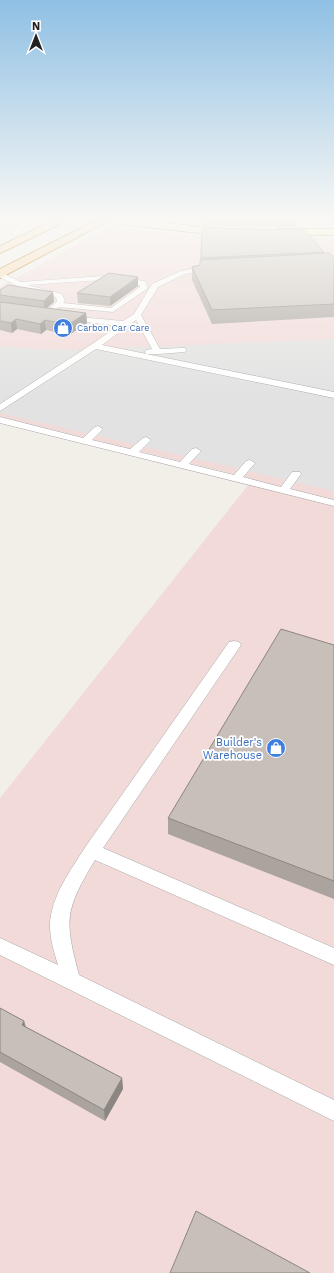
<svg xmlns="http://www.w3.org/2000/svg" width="334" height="1273" viewBox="0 0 334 1273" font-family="'Work Sans',sans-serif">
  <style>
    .commercial { fill: #f2dad9 }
    .parking { fill: #e2e2e2 }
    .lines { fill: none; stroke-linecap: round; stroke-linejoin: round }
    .lane-casing { stroke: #a9a9a9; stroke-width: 1 }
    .secondary-casing { stroke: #707d05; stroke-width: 2 }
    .primary-casing { stroke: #a06b00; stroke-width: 2 }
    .lane { fill: #fff; fill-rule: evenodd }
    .secondary { fill: #f7fabf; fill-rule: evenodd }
    .primary { fill: #fcd6a4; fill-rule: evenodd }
    .wall { fill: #aba49e }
    .shaded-wall { fill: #8b8681 }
    .building { fill: #c7bfb8; stroke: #8b8681 }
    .labels { text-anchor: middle; stroke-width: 3.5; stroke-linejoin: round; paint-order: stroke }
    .far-shop-label { font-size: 9px; fill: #366cbe; stroke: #fff; text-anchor: start }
    .shop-label { font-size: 11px; fill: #366cbe; stroke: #fff; text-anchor: end }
  </style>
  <rect width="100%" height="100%" fill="#f2efe9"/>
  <polygon class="commercial" points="117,227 199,236 334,238 334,1273 0,1273 0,798 253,479 0,417 0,287 105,229"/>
  <polygon class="parking" points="334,339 334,491 0,413 0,347 73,350"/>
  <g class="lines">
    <g class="lane-casing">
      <g id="lane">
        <polygon points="10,220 21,220 27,223 17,236 12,235 20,224"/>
        <polygon points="210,266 213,268 212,269 185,274 158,287 141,315 160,349 182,348 185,348 186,350 185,352 158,354 146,354 145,352 146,350 152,349 136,320 102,345 334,392 334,398 96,349 0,411 0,404 92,344 118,326 70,320 67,320 67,316 123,321 134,314 152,284 181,271"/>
        <path d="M0,272L21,282L103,276L145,281L148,288L113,312L59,307L53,311L49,309L57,301L56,297L23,289L0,277ZM103,280L139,285L140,287L111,308L63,303L65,301L62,294L28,285Z"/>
        <polygon points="0,417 83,438 95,427 98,426 103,429 92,440 130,449 143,438 146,437 151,440 139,452 180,462 192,449 196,448 201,451 189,464 234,475 246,461 250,460 255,463 243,477 281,487 292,472 300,472 301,474 290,489 334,500 334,506 0,423"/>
        <path d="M234,641L239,642L241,645L239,648L103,848L334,948V965L95,860C65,910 64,919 79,975L334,1100V1121L0,955V938L58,965C54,952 50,939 50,925C51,896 71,870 86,846L229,642Z"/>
      </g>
    </g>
    <g class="secondary-casing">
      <g id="secondary">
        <polygon points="108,220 142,220 209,228 233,229 238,232 233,235 209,234 113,223"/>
        <polygon points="277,229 334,229 334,235 273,234 272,232"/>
      </g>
    </g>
    <g class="primary-casing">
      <g id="primary">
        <polygon points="55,220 69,220 0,253 0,246"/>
        <polygon points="97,220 110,220 0,278 0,269"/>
      </g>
    </g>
    <use href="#lane" class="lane"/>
    <use href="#secondary" class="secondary"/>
    <use href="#primary" class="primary"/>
  </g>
  <g class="wall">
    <polygon points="203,220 334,220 334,222 296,221 296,227 203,226"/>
    <polygon points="202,228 324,252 324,254 334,258 334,317 212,324 192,280 192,267 200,265"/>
    <polygon points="138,286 110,306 78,303 77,293"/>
    <polygon points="0,290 53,292 54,302 47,308 86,313 87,323 69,335 46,330 41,334 17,329 12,333 0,330"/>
    <polygon points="334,645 334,899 168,834 168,818"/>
    <polygon points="0,1008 24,1021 26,1027 122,1078 123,1089 105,1121 0,1062"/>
  </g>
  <g class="shaded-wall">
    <polygon points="138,277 138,286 110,306 110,297"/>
    <polygon points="53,292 54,302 44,310 44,301"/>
    <polygon points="86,313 87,323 69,335 68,325"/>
    <polygon points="16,319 17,329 12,333 11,323"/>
    <polygon points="45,320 46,330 41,334 40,324"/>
    <polygon points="24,1021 27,1033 22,1025"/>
    <polygon points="122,1078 123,1089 105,1121 104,1110"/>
  </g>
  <g class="building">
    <polygon points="202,228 304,230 324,252 201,258"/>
    <polygon points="330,253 334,258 334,304 212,310 192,267 200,265 200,260"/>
    <polygon points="109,273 138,277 110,297 77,293"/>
    <polygon points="8,285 53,292 44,301 0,295 0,290"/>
    <polygon points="0,302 86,313 68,325 45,320 40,324 16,319 11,323 0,321"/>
    <polygon points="281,629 334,645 334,881 168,818"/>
    <polygon points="0,1008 24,1021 22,1025 122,1078 104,1110 0,1052"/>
    <polygon points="196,1211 310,1273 170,1273"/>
  </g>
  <linearGradient id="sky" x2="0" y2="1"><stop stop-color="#8fc0e4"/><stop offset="0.55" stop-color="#f9f8f5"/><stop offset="1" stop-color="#f9f8f5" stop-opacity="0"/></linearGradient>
  <rect width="334" height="398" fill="url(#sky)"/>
  <defs>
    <g id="shop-disc" transform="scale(1)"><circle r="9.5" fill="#3f7fe0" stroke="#fff"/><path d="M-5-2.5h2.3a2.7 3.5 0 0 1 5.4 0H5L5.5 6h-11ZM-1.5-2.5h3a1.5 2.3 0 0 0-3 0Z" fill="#fff"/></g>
  </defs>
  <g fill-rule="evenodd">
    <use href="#shop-disc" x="63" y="328"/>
    <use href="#shop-disc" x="276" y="748"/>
  </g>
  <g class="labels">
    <g class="far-shop-label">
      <text x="77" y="331">Carbon Car Care</text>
    </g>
    <g class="shop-label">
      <text x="262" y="746">Builder's<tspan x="262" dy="13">Warehouse</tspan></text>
    </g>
  </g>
  <g transform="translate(36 36)" stroke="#ffffff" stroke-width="3" paint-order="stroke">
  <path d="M0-3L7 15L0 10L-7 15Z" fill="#222222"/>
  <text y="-6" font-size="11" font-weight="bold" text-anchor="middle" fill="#222222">N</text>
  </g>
</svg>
